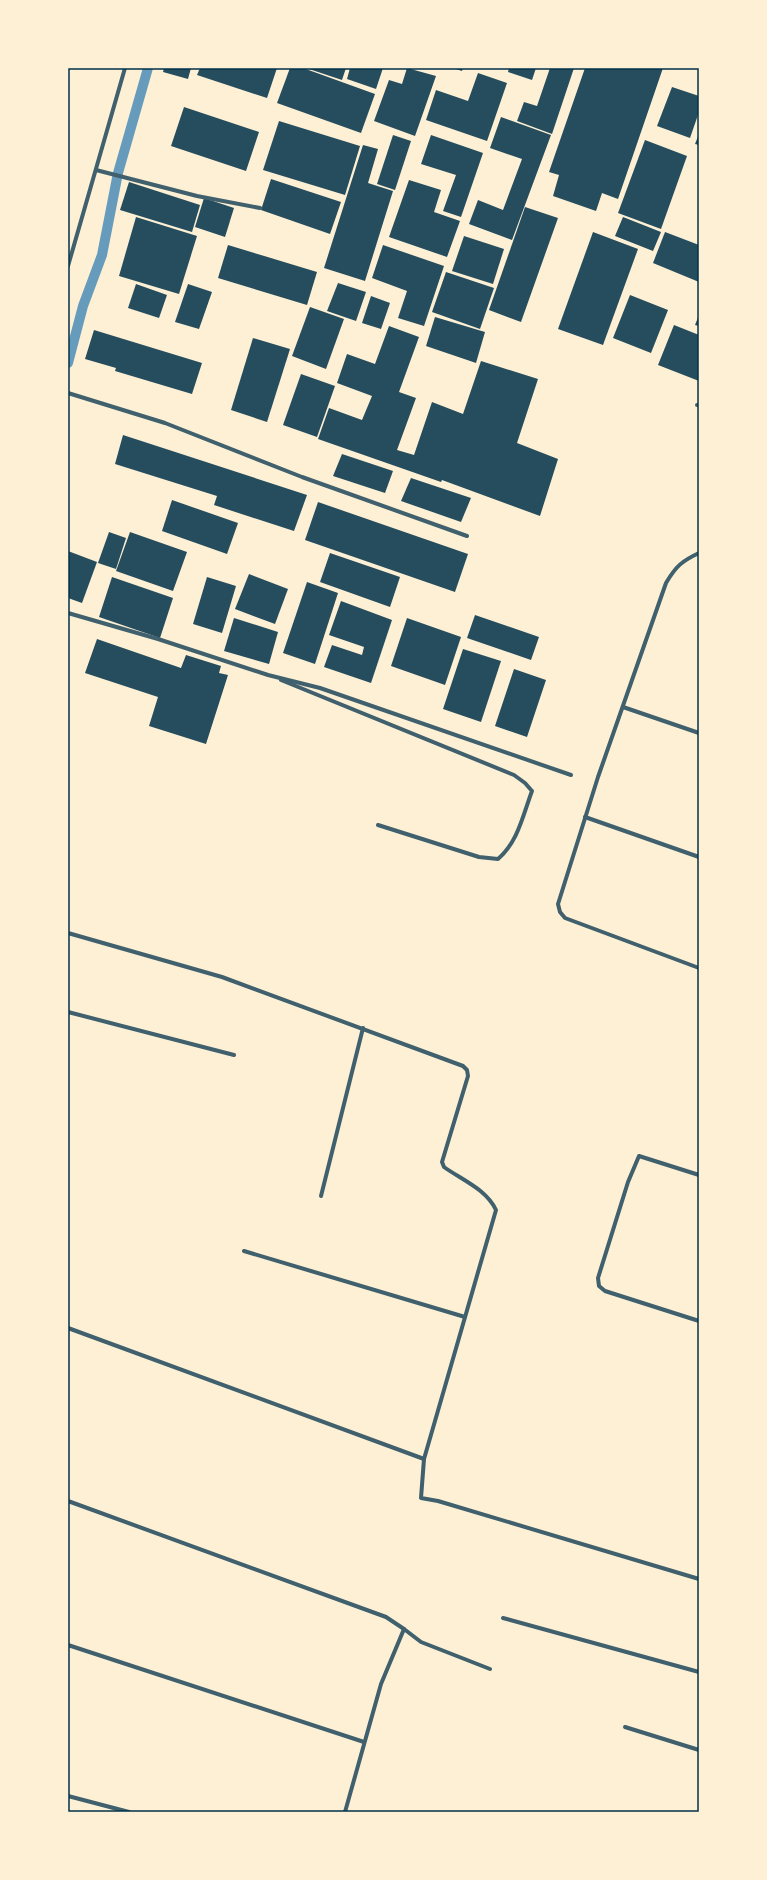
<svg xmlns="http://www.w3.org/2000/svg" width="767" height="1880" viewBox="0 0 767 1880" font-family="'Archivo Narrow',sans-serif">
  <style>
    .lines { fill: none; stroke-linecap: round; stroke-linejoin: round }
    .stream { stroke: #669bbc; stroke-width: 10 }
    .building { fill: #264d5e }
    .minor { stroke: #3f606c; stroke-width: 4 }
    .neatline { fill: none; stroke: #003049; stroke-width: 1.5 }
  </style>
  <rect width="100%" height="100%" fill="#fdf0d5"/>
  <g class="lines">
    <polyline class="stream" points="68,363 83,306 102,255 118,173 148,68"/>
  </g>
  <g class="building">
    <polygon points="164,68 191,68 188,79 163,72"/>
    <polygon points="200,68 277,68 267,98 197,75"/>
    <polygon points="290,68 303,68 375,94 361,133 277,103"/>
    <polygon points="306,68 346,68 342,80"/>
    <polygon points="350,68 383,68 376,89 347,79"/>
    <polygon points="407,68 436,76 415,136 374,121 389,80 402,84"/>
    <polygon points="453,68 463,68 462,71"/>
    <polygon points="509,68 536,68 532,80 508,72"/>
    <polygon points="550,68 574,68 552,134 517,121 524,102 537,106"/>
    <polygon points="585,68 663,68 618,199 602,193 596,211 553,196 559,175 549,172"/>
    <polygon points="478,73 507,83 487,141 426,120 436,90 468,101"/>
    <polygon points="672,87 699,96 699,112 690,138 657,126"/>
    <polygon points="184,107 259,132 246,171 171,146"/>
    <polygon points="501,117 551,135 512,240 469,224 478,200 503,210 522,159 490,148"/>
    <polygon points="279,121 360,146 345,195 263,170"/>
    <polygon points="699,134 699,145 695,144"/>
    <polygon points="393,135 411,141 395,190 377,184"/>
    <polygon points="431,135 483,153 461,217 443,211 456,175 421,164"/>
    <polygon points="645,140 687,156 661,229 618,213"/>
    <polygon points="363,145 378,149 368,183 393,191 365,281 324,268"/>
    <polygon points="271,179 341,202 330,234 261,210"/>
    <polygon points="409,180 441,190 434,212 460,221 447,257 389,237"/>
    <polygon points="129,182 200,205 192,232 120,210"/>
    <polygon points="204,198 234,208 225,237 195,227"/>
    <polygon points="525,207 558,218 521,322 489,310"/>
    <polygon points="136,217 197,236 179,294 119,276"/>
    <polygon points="623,217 661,232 653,251 615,236"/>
    <polygon points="593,232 638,249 603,345 558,329"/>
    <polygon points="665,232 699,245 699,282 653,263"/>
    <polygon points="464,236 504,249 493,284 452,271"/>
    <polygon points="228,245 317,272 307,305 218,278"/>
    <polygon points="383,245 444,266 424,326 398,318 407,291 372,278"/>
    <polygon points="446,272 494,288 480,329 432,312"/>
    <polygon points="338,283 366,292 356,321 327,311"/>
    <polygon points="136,284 167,295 159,318 128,308"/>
    <polygon points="188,284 212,292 199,329 175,322"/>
    <polygon points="630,295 668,310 651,353 613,338"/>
    <polygon points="371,296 390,303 381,329 362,323"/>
    <polygon points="310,307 344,319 326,369 292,356"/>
    <polygon points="699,315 699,326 695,325"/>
    <polygon points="435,317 485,332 476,363 426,346"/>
    <polygon points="674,325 699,335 699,381 658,365"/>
    <polygon points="389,326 419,337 399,392 416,398 397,450 414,455 432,402 463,414 481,361 538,379 517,443 558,459 540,516 442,480 441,482 318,439 329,408 362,420 372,396 337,383 347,354 375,364"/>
    <polygon points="94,330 202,363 192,394 115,371 116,368 85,359"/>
    <polygon points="253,338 290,349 267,422 231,410"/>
    <polygon points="301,374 335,386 317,437 283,425"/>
    <polygon points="123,435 307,495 294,531 214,505 217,496 115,464"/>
    <polygon points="342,454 393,471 385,493 333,476"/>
    <polygon points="411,478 471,498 461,522 401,501"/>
    <polygon points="172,500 238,523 227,554 162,531"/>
    <polygon points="318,502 468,554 455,592 305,540"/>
    <polygon points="109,532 126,538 116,569 98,563"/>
    <polygon points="130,532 187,552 173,591 116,571"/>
    <polygon points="68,551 97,562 82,603 68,598"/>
    <polygon points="330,553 400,577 390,607 320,582"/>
    <polygon points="249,574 288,589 275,624 235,609"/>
    <polygon points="112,577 173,598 160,638 99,617"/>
    <polygon points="207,577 236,586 222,633 193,624"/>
    <polygon points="307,582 338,593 315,664 283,653"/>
    <polygon points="341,601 392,620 371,683 324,667 332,645 362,655 364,647 329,635"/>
    <polygon points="475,615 539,637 531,660 467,638"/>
    <polygon points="234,618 278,632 269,664 224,651"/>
    <polygon points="407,618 461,637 445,685 391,666"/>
    <polygon points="97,639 181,668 186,655 221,666 219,673 228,675 206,744 149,726 158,697 85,673"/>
    <polygon points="463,649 501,661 481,722 443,709"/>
    <polygon points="514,669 546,680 527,737 495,726"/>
  </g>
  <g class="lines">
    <g class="minor">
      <polyline points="96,170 197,196 260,208"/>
      <polyline points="68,266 125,68"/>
      <polyline points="68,393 165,423 302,477 467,536"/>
      <polyline points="697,405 699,405"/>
      <path d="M699,553C682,561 676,566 666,583L598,777L558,904L560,912L565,918L699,968"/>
      <polyline points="68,613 158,639 268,675 320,688 571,775"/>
      <path d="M281,680L514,775L525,783L532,791C523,815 518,842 498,859L479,857L378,825"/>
      <polyline points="623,707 699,733"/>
      <polyline points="585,817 699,857"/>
      <path d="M68,933L222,977L463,1066L467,1070L468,1076L442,1162L444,1167C462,1180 486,1189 496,1210L424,1459L421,1498L438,1501L699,1579"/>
      <polyline points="68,1012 234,1055"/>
      <polyline points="699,1175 639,1156 628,1182 598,1278 599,1286 605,1291 699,1321"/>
      <polyline points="321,1196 363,1028"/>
      <polyline points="244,1251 465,1317"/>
      <polyline points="68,1328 424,1459"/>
      <polyline points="68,1501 386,1617 404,1629"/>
      <polyline points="503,1618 699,1672"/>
      <polyline points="68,1645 364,1742"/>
      <polyline points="625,1727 699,1750"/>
      <polyline points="68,1796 129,1812"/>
      <polyline points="345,1812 381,1684 404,1629 421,1642 490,1669"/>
    </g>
  </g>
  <rect width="767" height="1880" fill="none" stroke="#fdf0d5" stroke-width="138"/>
  <rect x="69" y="69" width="629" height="1742" class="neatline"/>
</svg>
